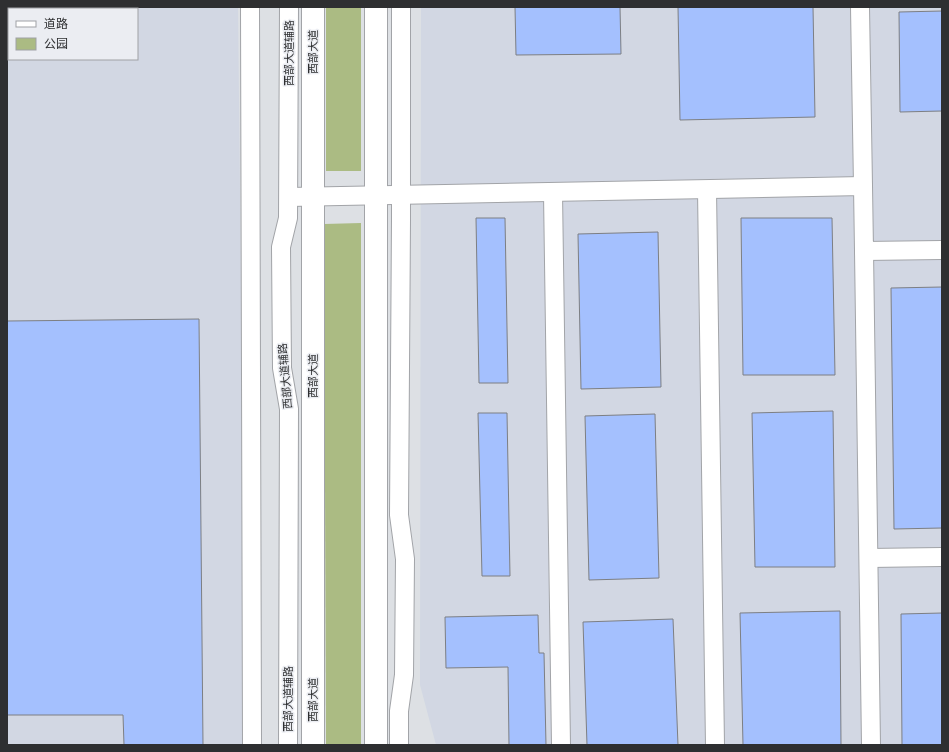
<svg xmlns="http://www.w3.org/2000/svg" width="949" height="752" viewBox="0 0 949 752" font-family="Bitter,'Noto Sans SC',serif">
  <style>
    .built { fill: #d2d7e3; fill-rule: evenodd }
    .green { fill: #abbb83 }
    .building { fill: #a4c0fe; stroke: #7d7f83 }
    .lines { fill: none; stroke-linecap: round; stroke-linejoin: round }
    .street-casing { stroke: #a2a4a8; stroke-width: 20 }
    .primary-casing { stroke: #a2a4a8; stroke-width: 24 }
    .street { stroke: #fff; stroke-width: 18 }
    .primary { stroke: #fff; stroke-width: 22 }
    .labels { text-anchor: middle; stroke-width: 3; stroke-linejoin: round; paint-order: stroke }
    .street-label { font-size: 11px; fill: #2e2f31; stroke: #ebedf2 }
  </style>
  <rect width="100%" height="100%" fill="#dde0e4"/>
  <g class="built">
    <path d="M7,7H238L246,745H7ZM9,9H137V59H9Z"/>
    <polygon points="421,7 942,7 942,745 436,745 420,685"/>
  </g>
  <g class="green">
    <rect x="326" y="7" width="35" height="164"/>
    <polygon points="361,223 361,745 326,745 324,224"/>
  </g>
  <g class="building">
    <polygon points="515,7 620,7 621,54 516,55"/>
    <polygon points="678,7 813,7 815,117 680,120"/>
    <polygon points="942,11 942,111 900,112 899,12"/>
    <polygon points="476,218 505,218 508,383 479,383"/>
    <polygon points="741,218 832,218 835,375 743,375"/>
    <polygon points="658,232 661,387 581,389 578,234"/>
    <polygon points="942,287 942,528 894,529 891,288"/>
    <polygon points="199,319 203,745 124,745 123,715 7,715 7,321"/>
    <polygon points="833,411 835,567 755,567 752,413"/>
    <polygon points="478,413 507,413 510,576 482,576"/>
    <polygon points="655,414 659,578 589,580 585,416"/>
    <polygon points="840,611 841,745 743,745 740,613"/>
    <polygon points="942,613 942,745 902,745 901,614"/>
    <polygon points="538,615 539,653 544,653 546,745 509,745 508,667 446,668 445,617"/>
    <polygon points="673,619 678,745 587,745 583,622"/>
  </g>
  <g class="lines">
    <g class="street-casing">
      <g id="street">
        <polyline points="250,7 252,745"/>
        <polyline points="860,7 863,186"/>
        <polyline points="707,190 715,745"/>
        <polyline points="553,193 561,745"/>
        <polyline points="289,197 863,186 864,251 942,250"/>
        <polyline points="864,251 871,745"/>
        <polyline points="869,558 942,557"/>
        <polyline points="288,745 289,409 282,368 281,247 288,218 289,7"/>
        <polyline points="399,745 399,711 404,675 405,559 399,515 401,220 401,7"/>
      </g>
    </g>
    <g class="primary-casing">
      <g id="primary">
        <polyline points="313,7 313,745"/>
        <polyline points="376,7 376,745"/>
      </g>
    </g>
    <use href="#street" class="street"/>
    <use href="#primary" class="primary"/>
  </g>
  <g class="labels">
    <g class="street-label">
      <text transform="translate(313 52) rotate(-90)" y="4">西部大道</text>
      <text transform="translate(289 53) rotate(-90)" y="4">西部大道辅路</text>
      <text transform="translate(285 376) rotate(-95)" y="4">西部大道辅路</text>
      <text transform="translate(313 376) rotate(-90)" y="4">西部大道</text>
      <text transform="translate(288 699) rotate(-90)" y="4">西部大道辅路</text>
      <text transform="translate(313 700) rotate(-90)" y="4">西部大道</text>
    </g>
  </g>
  <rect width="949" height="752" fill="none" stroke="#2e2f31" stroke-width="16"/>
  <rect x="8" y="8" width="130" height="52" fill="#ebedf2" stroke="#9fa1a5"/>
  <rect x="16" y="21" width="20" height="6" fill="#ffffff" stroke="#9fa1a5"/>
  <text x="44" y="28" font-size="12" fill="#2e2f31">道路</text>
  <rect x="16" y="38" width="20" height="12" fill="#abbb83" stroke="#9fa1a5"/>
  <text x="44" y="48" font-size="12" fill="#2e2f31">公园</text>
</svg>
